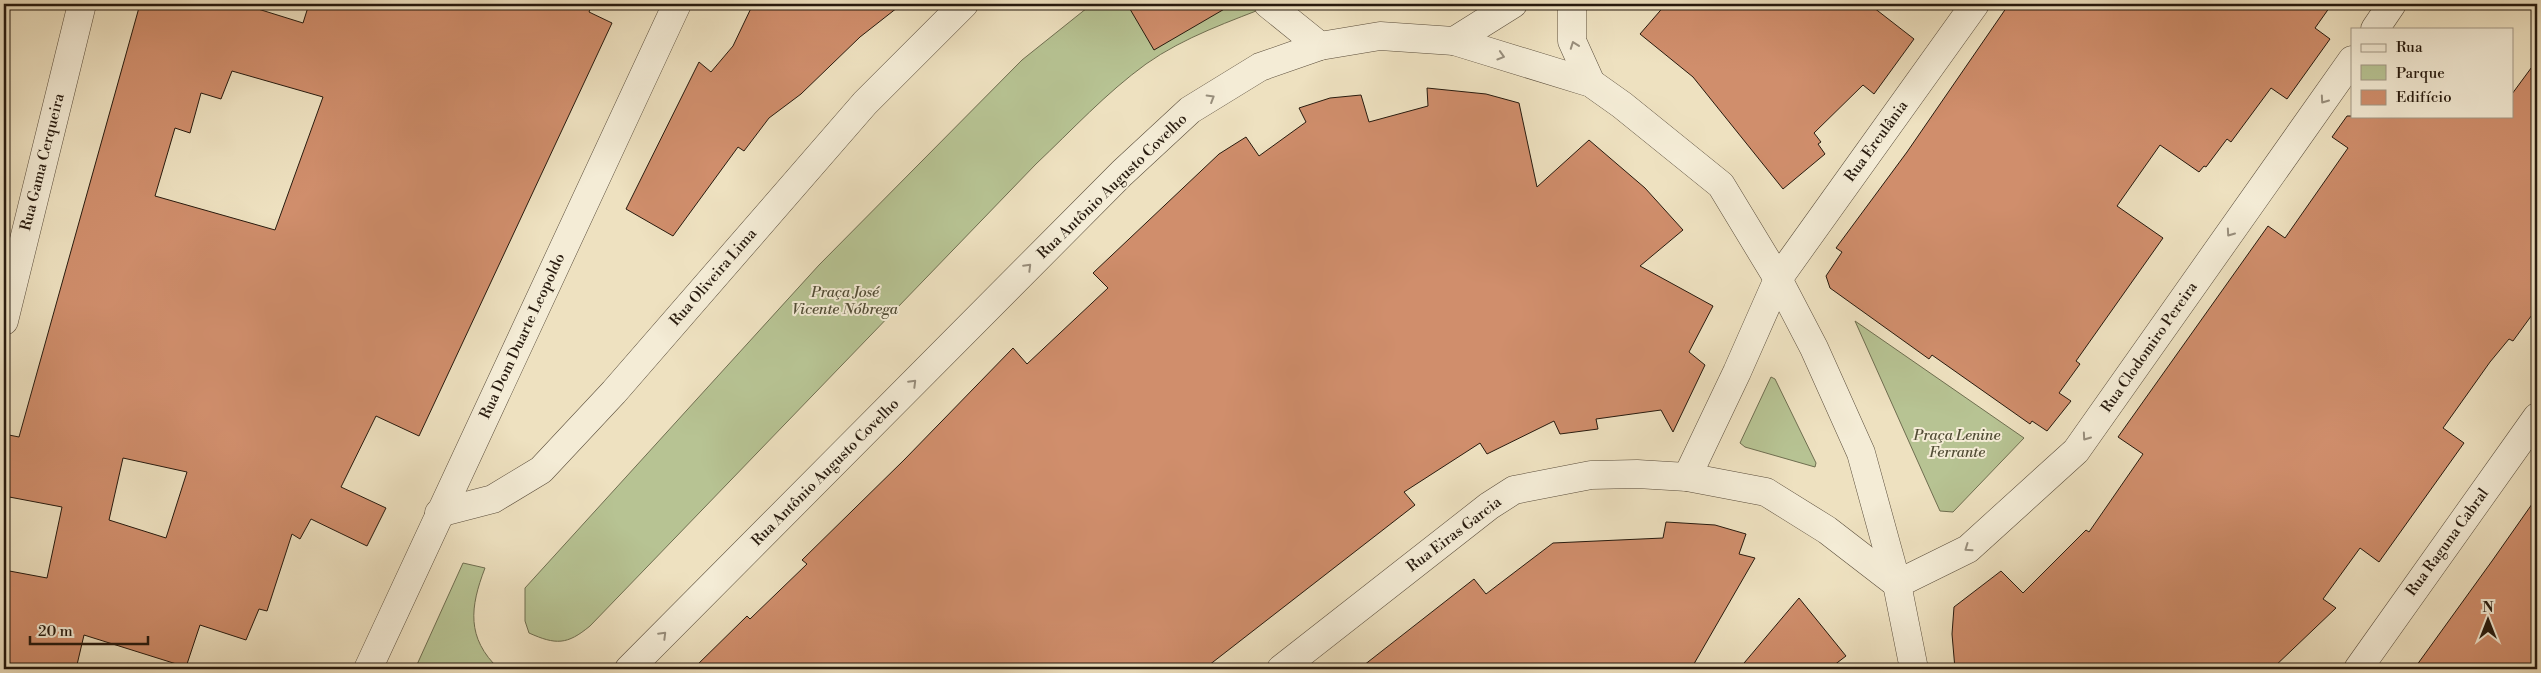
<svg xmlns="http://www.w3.org/2000/svg" width="2541" height="673" viewBox="0 0 2541 673" font-family="'Libre Bodoni',serif">
  <style>
    .green { fill: #b7c393; stroke: #6f6e50 }
    .building { fill: #d08e6c; stroke: #271a0e; fill-rule: evenodd }
    .lines { fill: none; stroke-linecap: round; stroke-linejoin: round }
    .minor-casing { stroke: #594c3a; stroke-width: 29 }
    .minor { stroke: #f4ecd6; stroke-width: 28 }
    .oneway { stroke: #988e7c }
    .labels { text-anchor: middle; stroke-width: 4; stroke-linejoin: round; paint-order: stroke }
    .street-label { font-size: 15px; fill: #271a0e; stroke: #f4ecd6 }
    .park-label { font-size: 15px; font-style: italic; fill: #524d36; stroke: #f4ecd6 }
  </style>
  <rect width="100%" height="100%" fill="#eee1c0"/>
  <filter id="stains"><feTurbulence type="fractalNoise" baseFrequency=".004" numOctaves="4"/><feColorMatrix values="0 0 0 0 .2 0 0 0 0 .09 0 0 0 0 .02 0 0 0 .5 -.17"/></filter>
  <radialGradient id="worn" r=".72"><stop offset=".6" stop-color="#630" stop-opacity="0"/><stop offset="1" stop-color="#630" stop-opacity=".3"/></radialGradient>
  <g class="green">
    <path d="M1092,4H1274C1231,21 1184,37 1146,64C1106,93 1072,130 1036,164L590,626C567,645 556,645 529,633L525,621V588L819,265L1022,60Z"/>
    <polygon points="1855,321 2024,438 1953,512 1940,511 1935,500"/>
    <polygon points="1771,377 1775,379 1816,463 1815,467 1745,447 1740,443"/>
    <path d="M463,563L485,568C470,607 466,638 499,669H415Z"/>
  </g>
  <g class="building">
    <path d="M140,4H242L303,23L309,4H592L589,12L612,23L419,436L376,416L341,487L386,508L367,546L311,519L300,539L292,534L267,611L259,609L246,640L200,625L186,667L84,635L76,669H4V570L47,578L62,507L4,496V434L19,437ZM232,71L323,97L275,230L155,196L175,128L190,133L201,93L221,99ZM123,458L187,472L166,538L109,520Z"/>
    <polygon points="753,4 902,4 860,37 801,94 769,118 744,151 738,147 673,236 626,209 699,62 711,72 733,46"/>
    <polygon points="1127,4 1233,4 1154,50"/>
    <polygon points="1666,4 1869,4 1914,39 1874,94 1863,85 1814,133 1821,142 1818,144 1825,154 1783,189 1693,77 1640,34"/>
    <polygon points="2009,4 2332,4 2315,28 2330,39 2287,99 2271,88 2231,142 2227,139 2206,167 2204,166 2199,172 2160,145 2117,206 2163,238 2076,361 2080,364 2059,393 2071,401 2047,431 2032,421 2030,424 1932,355 1929,359 1830,288 1826,276 1842,252 1836,248 1907,152"/>
    <polygon points="2537,60 2537,308 2513,341 2509,339 2490,362 2443,428 2464,443 2379,562 2360,548 2323,599 2336,608 2272,669 1955,669 1952,634 1954,607 2001,571 2023,593 2086,530 2089,532 2143,454 2118,437 2268,226 2285,238 2348,148 2332,137 2347,116 2512,116 2512,94"/>
    <polygon points="1427,88 1486,94 1519,103 1537,187 1589,140 1645,188 1683,230 1640,266 1713,306 1689,352 1705,365 1673,432 1661,410 1596,419 1598,429 1560,434 1554,421 1487,454 1480,443 1404,492 1415,505 1204,669 693,669 747,616 750,619 807,564 802,560 904,460 1013,348 1027,364 1108,288 1093,273 1219,154 1246,137 1259,156 1306,122 1299,108 1330,98 1361,95 1369,122 1428,106"/>
    <polygon points="2537,497 2537,669 2414,669 2492,561"/>
    <polygon points="1666,522 1715,525 1746,534 1739,554 1755,558 1691,669 1359,669 1474,579 1486,594 1553,543 1663,538"/>
    <polygon points="1799,598 1846,656 1829,669 1739,669"/>
  </g>
  <g class="lines">
    <g class="minor-casing">
      <g id="minor">
        <polyline points="1268,4 1320,46"/>
        <polyline points="1572,4 1572,41 1591,83"/>
        <polyline points="2375,29 2392,4"/>
        <polyline points="1454,41 1513,4"/>
        <polyline points="4,321 82,4"/>
        <polyline points="1687,477 1737,372 1778,279 1975,4"/>
        <polyline points="439,513 493,499 541,470 614,392 865,103 964,4"/>
        <polyline points="368,669 677,4"/>
        <polyline points="629,669 1122,173 1190,110 1260,67 1320,46 1380,36 1454,41 1591,83 1622,105 1721,185 1778,279 1814,348 1861,453 1897,584 1914,669"/>
        <polyline points="1281,669 1489,506 1514,490 1591,475 1637,474 1687,477 1766,492 1827,530 1897,584 1968,549 2076,451 2352,60"/>
        <polyline points="2358,669 2537,417"/>
      </g>
    </g>
    <use href="#minor" class="minor"/>
  </g>
  <defs><path id="oneway-chevron" d="M-2-3.5L2.5 0L-2 3.5" fill="none" stroke-width="1.6" stroke-linecap="round" stroke-linejoin="round" transform="scale(1.25)"/></defs>
  <g class="oneway">
    <use href="#oneway-chevron" transform="translate(1574 45) rotate(-110)"/>
    <use href="#oneway-chevron" transform="translate(1501 56) rotate(17)"/>
    <use href="#oneway-chevron" transform="translate(1211 98) rotate(-31)"/>
    <use href="#oneway-chevron" transform="translate(2324 100) rotate(125)"/>
    <use href="#oneway-chevron" transform="translate(2230 233) rotate(125)"/>
    <use href="#oneway-chevron" transform="translate(1028 267) rotate(-45)"/>
    <use href="#oneway-chevron" transform="translate(913 383) rotate(-45)"/>
    <use href="#oneway-chevron" transform="translate(2086 437) rotate(125)"/>
    <use href="#oneway-chevron" transform="translate(1968 548) rotate(145)"/>
    <use href="#oneway-chevron" transform="translate(663 635) rotate(-45)"/>
  </g>
  <g class="labels">
    <g class="street-label">
      <text transform="translate(1876 141) rotate(-54)" y="5">Rua Erculânia</text>
      <text transform="translate(42 162) rotate(-76)" y="5">Rua Gama Cerqueira</text>
      <text transform="translate(1112 186) rotate(-44)" y="5">Rua Antônio Augusto Covelho</text>
      <text transform="translate(713 277) rotate(-49)" y="5">Rua Oliveira Lima</text>
      <text transform="translate(522 336) rotate(-65)" y="5">Rua Dom Duarte Leopoldo</text>
      <text transform="translate(2149 347) rotate(-55)" y="5">Rua Clodomiro Pereira</text>
      <text transform="translate(825 472) rotate(-45)" y="5">Rua Antônio Augusto Covelho</text>
      <text transform="translate(1454 534) rotate(-37)" y="5">Rua Eiras Garcia</text>
      <text transform="translate(2447 542) rotate(-54)" y="5">Rua Raguna Cabral</text>
    </g>
    <g class="park-label">
      <text x="845" y="297">Praça José<tspan x="845" dy="17">Vicente Nóbrega</tspan></text>
      <text x="1957" y="440">Praça Lenine<tspan x="1957" dy="17">Ferrante</tspan></text>
    </g>
  </g>
  <rect width="2541" height="673" fill="none" stroke="#eee1c0" stroke-width="20"/>
  <rect x="5" y="5" width="2531" height="663" fill="none" stroke="#271a0e" stroke-width="2.5"/>
  <rect x="10" y="10" width="2521" height="653" fill="none" stroke="#271a0e"/>
  <rect x="2351" y="28" width="162" height="90" fill="#f4ecd6" stroke="#a29886"/>
  <rect x="2361" y="44" width="25" height="8" fill="#f4ecd6" stroke="#a29886"/>
  <text x="2396" y="52" font-size="15" fill="#271a0e">Rua</text>
  <rect x="2361" y="65" width="25" height="15" fill="#b7c393" stroke="#a29886"/>
  <text x="2396" y="78" font-size="15" fill="#271a0e">Parque</text>
  <rect x="2361" y="90" width="25" height="15" fill="#d08e6c" stroke="#a29886"/>
  <text x="2396" y="102" font-size="15" fill="#271a0e">Edifício</text>
  <g transform="translate(2488 620)" stroke="#f4ecd6" stroke-width="4" paint-order="stroke">
  <path d="M0-4L9 19L0 12L-9 19Z" fill="#271a0e"/>
  <text y="-8" font-size="14" font-weight="bold" text-anchor="middle" fill="#271a0e">N</text>
  </g>
  <path d="M30 636v8h118v-8" fill="none" stroke="#271a0e" stroke-width="2.5"/>
  <text x="38" y="636" font-size="15" fill="#271a0e" stroke="#f4ecd6" stroke-width="4" paint-order="stroke">20 m</text>
  <rect width="100%" height="100%" filter="url(#stains)"/>
  <rect width="100%" height="100%" fill="url(#worn)"/>
</svg>
